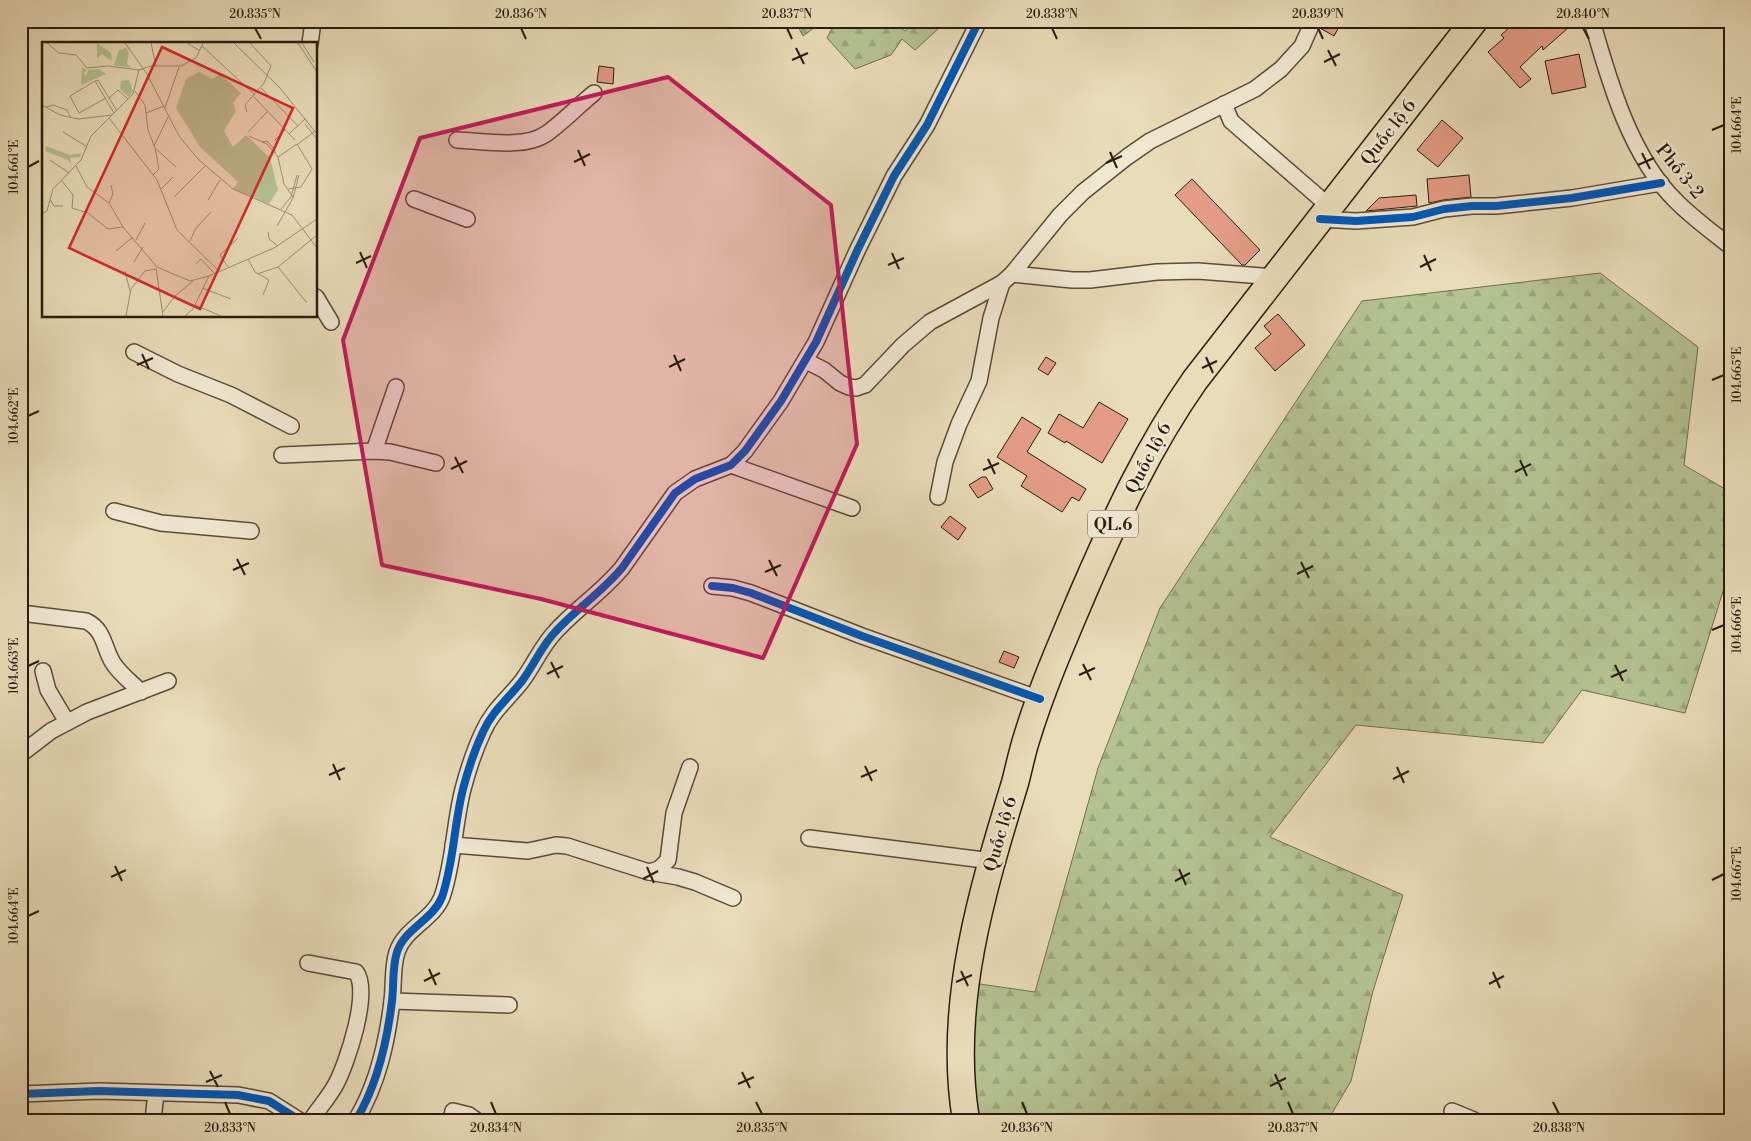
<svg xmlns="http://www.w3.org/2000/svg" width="1751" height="1141" viewBox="0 0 1751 1141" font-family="'Libre Bodoni',serif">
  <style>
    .forest { fill: url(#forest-firs); stroke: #706e4e }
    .building { fill: #e49c86; stroke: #2b1c0c }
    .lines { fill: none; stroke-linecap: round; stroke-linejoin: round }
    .street-casing { stroke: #5a4c37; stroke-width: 18 }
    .highway-casing { stroke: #2b1c0c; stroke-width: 29 }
    .street { stroke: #f1e8d2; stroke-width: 15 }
    .highway { stroke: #e9dcb9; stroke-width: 26 }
    .cycleway-casing { stroke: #f1e8d2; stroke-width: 11 }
    .cycleway { stroke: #0057b8; stroke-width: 8 }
    .marked { fill: #c2185b; fill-opacity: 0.2; stroke: #c2185b; stroke-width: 4; stroke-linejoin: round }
    .ticks { fill: none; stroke: #2b1c0c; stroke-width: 2 }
    .labels { text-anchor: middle; stroke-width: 4.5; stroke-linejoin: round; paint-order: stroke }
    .shield { fill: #f1e8d2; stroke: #665947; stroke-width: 1 }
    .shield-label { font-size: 16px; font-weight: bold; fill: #2b1c0c }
    .street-label { font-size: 18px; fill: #2b1c0c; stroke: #f1e8d2 }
    .inset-road { fill: none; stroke: #9d8f74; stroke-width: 1 }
    .view { fill: #d62828; fill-opacity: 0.15; stroke: #d62828; stroke-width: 2.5 }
    .inset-edge { fill: none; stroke: #2b1c0c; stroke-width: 2.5 }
    .neatline { fill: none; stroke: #2b1c0c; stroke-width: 2 }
    .ticks-label { font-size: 12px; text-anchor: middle; fill: #2b1c0c }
  </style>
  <defs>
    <pattern id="forest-firs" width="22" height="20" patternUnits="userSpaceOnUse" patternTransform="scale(1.25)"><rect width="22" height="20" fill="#b4c191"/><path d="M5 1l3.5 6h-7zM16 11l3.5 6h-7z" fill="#9ba57c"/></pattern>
  </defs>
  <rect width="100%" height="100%" fill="#e9dcb9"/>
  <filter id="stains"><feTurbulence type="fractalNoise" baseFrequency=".004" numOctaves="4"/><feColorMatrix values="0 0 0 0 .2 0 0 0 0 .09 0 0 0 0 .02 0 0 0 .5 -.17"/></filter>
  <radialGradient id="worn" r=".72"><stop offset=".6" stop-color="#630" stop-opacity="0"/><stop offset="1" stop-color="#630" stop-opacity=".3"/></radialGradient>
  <g class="forest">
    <polygon points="795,21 823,21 803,36"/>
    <path d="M833,21H859L863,25L889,21L905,31C920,20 921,18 938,29L915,50L902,39L891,55L855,69L827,38L834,24Z"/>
    <polygon points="1600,273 1698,347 1684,465 1730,492 1730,569 1685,713 1582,690 1543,743 1356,725 1270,837 1403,895 1373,991 1351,1081 1328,1120 965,1120 966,982 1035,992 1098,768 1160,608 1362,301"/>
  </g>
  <g class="building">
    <polygon points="1322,21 1333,21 1340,25 1334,36 1320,28"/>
    <polygon points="1517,21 1576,21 1543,50 1542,46 1520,67 1531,79 1520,88 1488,52 1504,38 1501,35"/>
    <polygon points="1579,54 1586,87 1552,94 1545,61"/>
    <polygon points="599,66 614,68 613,84 597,82"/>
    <polygon points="1442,120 1463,138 1438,167 1417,150"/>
    <polygon points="1469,175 1471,197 1443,200 1429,203 1427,179"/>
    <polygon points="1192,179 1260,250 1245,265 1242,265 1175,195"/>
    <polygon points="1416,195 1417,206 1366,211 1379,198"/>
    <polygon points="1278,314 1305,345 1275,371 1255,348 1271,334 1264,326"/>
    <polygon points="1046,357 1056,363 1048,375 1038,369"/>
    <polygon points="1099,402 1128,419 1102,463 1066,441 1065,443 1048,433 1059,414 1083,428"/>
    <polygon points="1022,417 1041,429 1027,452 1086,489 1079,501 1072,497 1062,512 1021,486 1027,476 997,457"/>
    <polygon points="982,477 986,477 993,489 978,498 969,485"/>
    <polygon points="950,516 966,528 958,540 941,527"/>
    <polygon points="1004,651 1019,657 1014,668 999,662"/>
  </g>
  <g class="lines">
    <g class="street-casing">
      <g id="street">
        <path d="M1592,21C1609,81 1631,158 1677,202C1693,218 1712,232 1730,246"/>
        <polyline points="310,44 313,21"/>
        <polyline points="1224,104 1231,121 1330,207"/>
        <path d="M457,140C483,141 524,149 546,134C563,122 578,106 594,93"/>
        <polyline points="414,199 467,219"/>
        <polyline points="1320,219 1356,221 1413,217 1444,209 1472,206 1496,206 1572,198 1661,183"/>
        <polyline points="1012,274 1072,280 1090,280 1157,272 1198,271 1274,277"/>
        <polyline points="316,297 331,322"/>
        <polyline points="134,352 178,374 231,395 291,426"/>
        <polyline points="806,361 824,370 840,383 849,387 856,388 865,385 903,345 930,322 1002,283 1012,274 1060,215 1083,192 1127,157 1150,141 1255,89 1281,69 1302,46 1313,21"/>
        <polyline points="374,451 396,387"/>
        <polyline points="282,455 374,451 390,452 436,463"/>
        <polyline points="731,465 852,508"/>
        <polyline points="938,497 945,462 959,424 979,381 991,318 1002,283"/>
        <polyline points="114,511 161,523 251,531"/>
        <polyline points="712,586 733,588 751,593 862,636 1040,699"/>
        <path d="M21,613L86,621C105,630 103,647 113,663C120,674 132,683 141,692"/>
        <polyline points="43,671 48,690 67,722"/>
        <polyline points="21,754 51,731 87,712 168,681"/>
        <polyline points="809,838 992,861"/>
        <polyline points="453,845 528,851 556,845 567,846 649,872 678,877 695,882 733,898"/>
        <polyline points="649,872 659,869 668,860 674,813 690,767"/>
        <path d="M308,963L356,972C371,992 347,1063 336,1084C329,1097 319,1108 311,1120"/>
        <polyline points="392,1001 509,1005"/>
        <polyline points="21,1094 99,1091 238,1095 269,1101 299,1120"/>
        <polyline points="1452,1111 1474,1120"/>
        <polyline points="153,1120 156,1093"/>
        <path d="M356,1120C378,1084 387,1042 392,1001C394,985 392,968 397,952C405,928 433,920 442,897C454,862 454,824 463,789C468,770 475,749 483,732C492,711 508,699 522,681C534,665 542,645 556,631C576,609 602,592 622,568L675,493L695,479L731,465L745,451L781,401L816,342L857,251L894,176L927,125L979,21"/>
        <polyline points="451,1120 453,1111 469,1115 476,1120"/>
      </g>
    </g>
    <g class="highway-casing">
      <path id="highway" d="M966,1120C947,1006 982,891 1015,783C1019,768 1022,752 1027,737C1042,688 1063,640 1083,593C1115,519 1148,447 1195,380L1474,21"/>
    </g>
    <use href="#street" class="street"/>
    <use href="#highway" class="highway"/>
    <g class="cycleway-casing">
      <g id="cycleway">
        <polyline points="1320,219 1356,221 1413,217 1444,209 1472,206 1496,206 1572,198 1661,183"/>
        <polyline points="712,586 733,588 751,593 862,636 1040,699"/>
        <polyline points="21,1094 99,1091 238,1095 269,1101 299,1120"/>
        <path d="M356,1120C378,1084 387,1042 392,1001C394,985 392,968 397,952C405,928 433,920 442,897C454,862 454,824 463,789C468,770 475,749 483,732C492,711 508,699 522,681C534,665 542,645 556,631C576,609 602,592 622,568L675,493L695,479L731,465L745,451L781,401L816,342L857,251L894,176L927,125L979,21"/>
      </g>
    </g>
    <use href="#cycleway" class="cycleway"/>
  </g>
  <path class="marked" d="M668,77L831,205L857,444L763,658L541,599L382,565L343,340L420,138Z"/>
  <path class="ticks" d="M255,28L261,39M521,28L526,39M787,28L792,39M1052,28L1057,39M1318,28L1323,39M1583,28L1589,39M796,48L804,64M1328,50L1336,66M792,60L808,53M1324,62L1340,54M1712,130L1724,125M578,150L585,166M1110,152L1117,168M1642,153L1650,169M574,162L590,154M1106,163L1122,156M1638,165L1654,158M28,167L39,161M360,252L367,268M892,253L899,269M1424,255L1431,271M356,263L371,256M888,265L904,258M1420,267L1436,259M142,354L149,369M674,355L681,371M1206,357L1213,373M137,365L153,358M669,367L685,359M1202,368L1217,361M1712,380L1724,375M28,416L39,411M455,457L463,473M988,459L995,474M1520,460L1527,476M451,469L467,461M983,470L999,463M1515,472L1531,464M237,559L245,575M769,560L777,576M1301,562L1309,578M233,570L249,563M765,572L781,565M1297,574L1313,566M1712,630L1724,625M551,662L559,678M1083,664L1091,680M1615,665L1623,681M28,666L39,661M547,674L563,666M1079,675L1095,668M1611,677L1627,670M333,764L340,780M865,766L872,781M1397,767L1404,783M329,775L345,768M861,777L877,770M1393,779L1409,771M115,866L122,881M647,867L654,883M1179,869L1186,885M111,877L126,870M643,879L658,871M1712,880L1724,874M1175,881L1190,873M28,916L39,911M429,969L436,985M961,971L968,986M1493,972L1500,988M424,981L440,973M956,982L972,975M1489,984L1504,976M210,1071L218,1087M742,1072L750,1088M1275,1074L1282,1090M206,1082L222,1075M738,1084L754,1077M1270,1086L1286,1078M225,1102L230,1114M491,1102L496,1114M756,1102L762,1114M1022,1102L1027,1114M1288,1102L1293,1114M1553,1102L1559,1114"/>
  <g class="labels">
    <rect class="shield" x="1088" y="510.5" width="50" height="27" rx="4"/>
    <g class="shield-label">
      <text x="1113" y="530">QL.6</text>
    </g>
    <g class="street-label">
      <text transform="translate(1388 132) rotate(-52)" y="6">Quốc lộ 6</text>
      <text transform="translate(1680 171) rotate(51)" y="6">Phố 3-2</text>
      <text transform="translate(1148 458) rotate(-62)" y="6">Quốc lộ 6</text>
      <text transform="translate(1000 834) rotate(-74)" y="6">Quốc lộ 6</text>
    </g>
  </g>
  <g transform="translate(42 42)">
    <rect width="275" height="275" fill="#e9dcb9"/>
    <path d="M55,1L69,11L70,19L60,12L55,16ZM84,6L87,10L85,22L90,26L72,23L77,8ZM40,25L45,28L42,31L44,35L46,28L57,27L64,32L39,43ZM157,30L170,37L178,32L199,51L191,61L194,69L182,89L191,105L204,93L228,116L236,148L227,162L191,147L196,140L158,105L134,66L144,37ZM87,38L91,49L87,55L78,47L79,39ZM4,104L28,113L39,111L38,115L28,116L29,122L26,118L3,109Z" fill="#b4c191"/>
    <path class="inset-road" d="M5,1L17,11L34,13L45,26L66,24L97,28M83,1L105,32L137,94L156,117L191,147L250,173L275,206M109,1L114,24M145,1L158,9M192,1L238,46L275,92M256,1L275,30M260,1L272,20M160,4L213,53M53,39L28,54L37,71L64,56M219,46L256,84M93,49L103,63L106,88L113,106L117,127L111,133M212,55L253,98M67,56L76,48L86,57M0,63L18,73L36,77L70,73M4,65L11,63L25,68L29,76M123,66L137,25M205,70L203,63L222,41L229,24L208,1M72,71L53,39L56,38L75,69M104,71L122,64M67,76L115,138L135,188L177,229M263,82L275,97M21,90L44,104M206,90L225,70M247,92L263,77M207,94L225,102L236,115M232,99L243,88M220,100L225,99L233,108V111M256,102L273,89M112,104L126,75M113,106L134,125M8,118L27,131M34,124L45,145L67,161L81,185L115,225L148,239L167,234M20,139L31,153L30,166L46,171L66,187L81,185M119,147L131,135M246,147L259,145L270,127L255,102L236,115L242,142L251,155M132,155L163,124M8,157L12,164H21M166,158L178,138M67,161L71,152L69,143M239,167L249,155L255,133M0,172L5,169L11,147L39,118L49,94L91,52L97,28L109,24H139L154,16L161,1M235,184L251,156L257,133M226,190L227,197L236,204M94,198L103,181M148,199L154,186L169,170M74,209L91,195M206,217L213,230L227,238L221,253M92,220L101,205M154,222L159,217L172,231M186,225L178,213L196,196M236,225L265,261M114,226L121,274M83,229L88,249M215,232L236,225L275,193M160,246L189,257M153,263L179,274M120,271L133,254L151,239M84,274L89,247L103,229L114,227M143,274L151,267L167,234L232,206L275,177"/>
    <path class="view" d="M120,5L251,66L158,267L27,206Z"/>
    <rect width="275" height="275" class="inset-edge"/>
  </g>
  <rect width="1751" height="1141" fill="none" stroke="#e9dcb9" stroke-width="55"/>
  <rect x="28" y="28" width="1696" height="1086" class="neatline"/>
  <g class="ticks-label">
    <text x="255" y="18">20.835°N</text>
    <text x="521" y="18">20.836°N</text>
    <text x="787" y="18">20.837°N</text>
    <text x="1052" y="18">20.838°N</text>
    <text x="1318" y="18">20.839°N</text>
    <text x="1583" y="18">20.840°N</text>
    <text transform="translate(1737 125) rotate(-90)" y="4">104.664°E</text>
    <text transform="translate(14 167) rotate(-90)" y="4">104.661°E</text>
    <text transform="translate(1737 375) rotate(-90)" y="4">104.665°E</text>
    <text transform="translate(14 416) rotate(-90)" y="4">104.662°E</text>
    <text transform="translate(1737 625) rotate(-90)" y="4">104.666°E</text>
    <text transform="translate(14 666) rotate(-90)" y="4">104.663°E</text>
    <text transform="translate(1737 874) rotate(-90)" y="4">104.667°E</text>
    <text transform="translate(14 916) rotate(-90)" y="4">104.664°E</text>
    <text x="230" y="1132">20.833°N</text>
    <text x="496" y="1132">20.834°N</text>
    <text x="762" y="1132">20.835°N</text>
    <text x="1027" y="1132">20.836°N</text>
    <text x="1293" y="1132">20.837°N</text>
    <text x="1559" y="1132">20.838°N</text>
  </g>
  <rect width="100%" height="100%" filter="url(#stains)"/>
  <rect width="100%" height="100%" fill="url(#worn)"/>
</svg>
